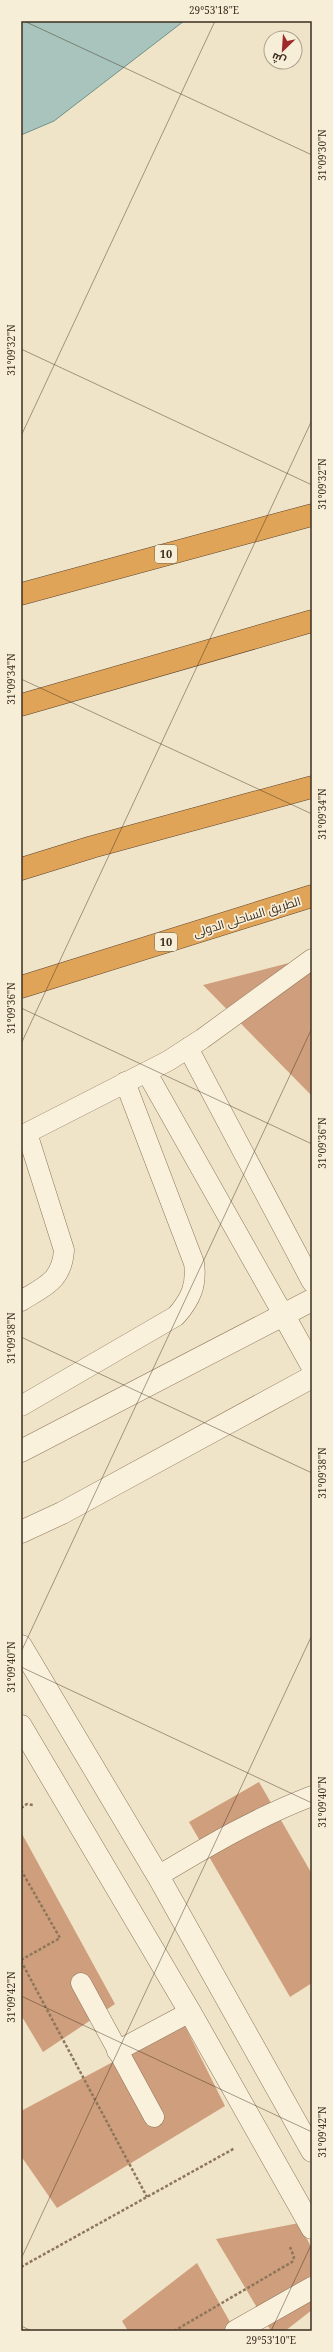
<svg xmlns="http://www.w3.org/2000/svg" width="333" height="2352" viewBox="0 0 333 2352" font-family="'Noto Serif',Cairo,serif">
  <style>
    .water { fill: #a9c4bc; stroke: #6f938a }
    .building { fill: #cf9f7d }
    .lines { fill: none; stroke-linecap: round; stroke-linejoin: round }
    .lane-casing { stroke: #8d765c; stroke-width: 21 }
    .street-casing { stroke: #8d765c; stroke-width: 23 }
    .highway-casing { stroke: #5b4430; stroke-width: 23 }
    .path { stroke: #8d765c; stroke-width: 2.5; stroke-dasharray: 3 2; stroke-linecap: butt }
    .lane { stroke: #faf1dc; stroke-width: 20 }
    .street { stroke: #faf1dc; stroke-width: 22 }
    .highway { stroke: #e0a458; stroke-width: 22 }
    .ticks { fill: none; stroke: #3d2e20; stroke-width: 1; stroke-opacity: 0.45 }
    .labels { text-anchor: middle; stroke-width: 3.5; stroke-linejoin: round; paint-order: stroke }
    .shield { fill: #f7eed8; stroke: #756857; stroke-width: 1 }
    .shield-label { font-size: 11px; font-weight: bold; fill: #3d2e20 }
    .street-label { font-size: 12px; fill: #3d2e20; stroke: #f7eed8 }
    .neatline { fill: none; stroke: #3d2e20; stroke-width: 1.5 }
    .ticks-label { font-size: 10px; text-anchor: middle; fill: #3d2e20 }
  </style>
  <rect width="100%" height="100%" fill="#f0e4c8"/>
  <polygon class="water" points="21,21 184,21 54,121 21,135"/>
  <g class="building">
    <polygon points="312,957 312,1096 203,985"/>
    <polygon points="259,1782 312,1874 312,1983 290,1997 189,1822"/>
    <polygon points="21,1832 115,2004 43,2052 21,2015"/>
    <polygon points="184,2024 225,2106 57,2208 21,2156 21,2111"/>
    <polygon points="299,2223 312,2249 312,2310 285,2331 271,2331 216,2239"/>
    <polygon points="197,2263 235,2331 128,2331 122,2321"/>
  </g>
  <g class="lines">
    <g class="lane-casing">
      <g id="lane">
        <polyline points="188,1048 312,1282"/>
        <polyline points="147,1073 283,1314"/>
        <polyline points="21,1136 168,1061 202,1039 312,959"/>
        <path d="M21,1301C45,1286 62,1281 64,1250L27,1133"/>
        <path d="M21,1406L176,1316C191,1299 197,1285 194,1263L125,1082"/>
        <path d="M158,1876C208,1846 257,1817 312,1796"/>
        <polyline points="81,1983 154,2117"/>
        <polyline points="117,2051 190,2012"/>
      </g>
    </g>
    <g class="street-casing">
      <g id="street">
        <polyline points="283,1314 312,1366"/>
        <polyline points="21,1451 312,1300"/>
        <polyline points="21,1532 62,1513 312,1377"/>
        <polyline points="21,1646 158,1876 312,2151"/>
        <polyline points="21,1726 190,2012 312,2228"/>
        <polyline points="236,2331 312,2288"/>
      </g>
    </g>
    <g class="highway-casing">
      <g id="highway">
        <polyline points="21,594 312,515"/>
        <polyline points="21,705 312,621"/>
        <polyline points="21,869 92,847 312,787"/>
        <polyline points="21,987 312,896"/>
      </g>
    </g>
    <g class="path">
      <polyline points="21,1808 27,1804 33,1805"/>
      <polyline points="21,1870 60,1938 21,1960"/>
      <polyline points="21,1961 147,2197"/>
      <polyline points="21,2267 235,2148"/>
      <polyline points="174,2331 292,2262 294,2257 290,2247"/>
    </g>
    <use href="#lane" class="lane"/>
    <use href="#street" class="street"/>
    <use href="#highway" class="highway"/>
  </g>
  <path class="ticks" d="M24,21L312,155M21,349L312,485M21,436L215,21M21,679L312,814M21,1008L312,1144M21,1044L312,420M21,1337L312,1473M21,1652L312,1028M21,1667L312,1803M21,1996L312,2132M21,2259L312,1635M21,2326L32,2331M271,2331L312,2243"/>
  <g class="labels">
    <g class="shield">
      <rect x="155" y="545" width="22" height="18" rx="3"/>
      <rect x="155" y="933" width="22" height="18" rx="3"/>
    </g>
    <g class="shield-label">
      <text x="166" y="558">10</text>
      <text x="166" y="946">10</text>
    </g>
    <g class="street-label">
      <text transform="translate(247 917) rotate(-17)" y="4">الطريق الساحلى الدولى</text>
    </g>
  </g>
  <rect width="333" height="2352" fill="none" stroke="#f7eed8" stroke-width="44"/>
  <g transform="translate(283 50) rotate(205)"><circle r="19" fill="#f7eed8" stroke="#ada18e"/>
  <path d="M0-3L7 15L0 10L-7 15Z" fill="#9e2a2b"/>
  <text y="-6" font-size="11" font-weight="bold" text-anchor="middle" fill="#3d2e20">ش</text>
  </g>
  <rect x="22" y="22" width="289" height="2308" class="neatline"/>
  <g class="ticks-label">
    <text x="214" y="14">29°53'18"E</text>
    <text transform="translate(322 155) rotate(-90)" y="4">31°09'30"N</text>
    <text transform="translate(11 350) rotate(-90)" y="4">31°09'32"N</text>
    <text transform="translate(322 484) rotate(-90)" y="4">31°09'32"N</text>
    <text transform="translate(11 679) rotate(-90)" y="4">31°09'34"N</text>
    <text transform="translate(322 814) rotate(-90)" y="4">31°09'34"N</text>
    <text transform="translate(11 1008) rotate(-90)" y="4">31°09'36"N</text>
    <text transform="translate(322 1143) rotate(-90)" y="4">31°09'36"N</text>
    <text transform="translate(11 1338) rotate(-90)" y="4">31°09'38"N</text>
    <text transform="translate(322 1473) rotate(-90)" y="4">31°09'38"N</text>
    <text transform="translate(11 1667) rotate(-90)" y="4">31°09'40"N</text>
    <text transform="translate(322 1802) rotate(-90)" y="4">31°09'40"N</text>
    <text transform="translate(11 1997) rotate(-90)" y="4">31°09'42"N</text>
    <text transform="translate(322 2132) rotate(-90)" y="4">31°09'42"N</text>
    <text x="271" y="2344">29°53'10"E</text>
  </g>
</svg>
